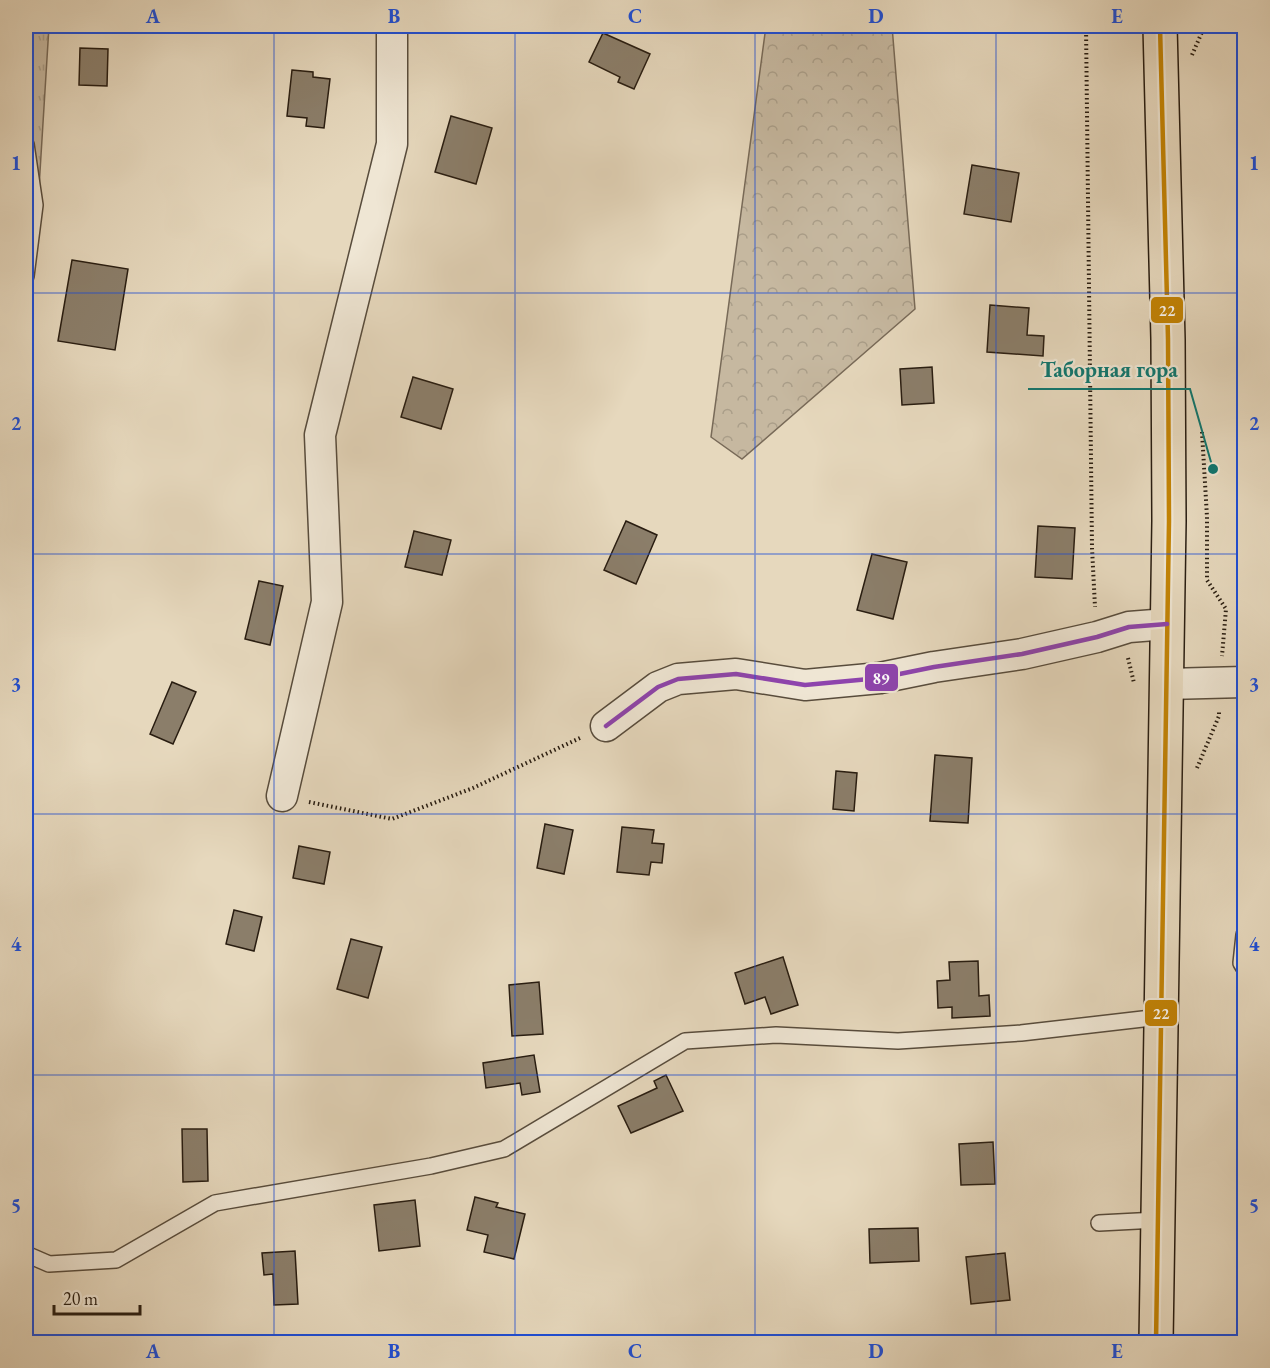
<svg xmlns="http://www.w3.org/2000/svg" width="1270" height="1368" viewBox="0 0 1270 1368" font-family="'EB Garamond',serif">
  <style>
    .grass { fill: url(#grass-tufts); stroke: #786a58; stroke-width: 1.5 }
    .forest { fill: url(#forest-crowns); stroke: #786a58; stroke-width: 1.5 }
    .building { fill: #8b7e6a; stroke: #291d11; stroke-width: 1.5 }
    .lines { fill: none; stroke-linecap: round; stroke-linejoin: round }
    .lane-casing { stroke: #584c3c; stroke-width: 18 }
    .street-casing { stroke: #584c3c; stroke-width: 33 }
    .primary-casing { stroke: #291d11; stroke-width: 36 }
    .path { stroke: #291d11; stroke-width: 4; stroke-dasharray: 1.5 3; stroke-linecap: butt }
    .lane { stroke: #efe6d4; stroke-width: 15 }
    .street { stroke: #efe6d4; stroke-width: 30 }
    .primary { stroke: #e6d8bd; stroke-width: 33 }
    .bus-1-casing { stroke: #efe6d4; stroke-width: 9 }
    .bus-2-casing { stroke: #efe6d4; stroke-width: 9 }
    .bus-1 { stroke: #c48404; stroke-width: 4.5 }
    .bus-2 { stroke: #8e44ad; stroke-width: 4.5 }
    .grid { fill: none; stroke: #1d4ed8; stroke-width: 1.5; stroke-opacity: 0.55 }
    .leader { fill: none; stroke: #0f766e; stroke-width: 2 }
    .callout-dot { fill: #0f766e; stroke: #efe6d4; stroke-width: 2 }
    .callout-label { font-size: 22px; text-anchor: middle; font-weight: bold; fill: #0f766e; stroke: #efe6d4; stroke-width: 4.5; stroke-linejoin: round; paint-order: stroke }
    .line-badge { stroke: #efe6d4; stroke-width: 2 }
    .badge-label { font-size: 16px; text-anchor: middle; font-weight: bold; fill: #fff }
    .neatline { fill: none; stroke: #1d4ed8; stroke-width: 2 }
    .grid-label { font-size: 20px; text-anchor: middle; font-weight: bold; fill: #1d4ed8 }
  </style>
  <defs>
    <pattern id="grass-tufts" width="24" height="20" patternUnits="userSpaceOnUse" patternTransform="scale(1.5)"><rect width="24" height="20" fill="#c6b8a0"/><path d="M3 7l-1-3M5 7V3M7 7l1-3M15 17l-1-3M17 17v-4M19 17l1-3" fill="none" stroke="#aa9e89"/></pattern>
    <pattern id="forest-crowns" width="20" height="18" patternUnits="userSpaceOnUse" patternTransform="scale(1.5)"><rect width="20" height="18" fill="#c6b8a0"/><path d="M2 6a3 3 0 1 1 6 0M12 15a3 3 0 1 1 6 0" fill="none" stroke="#aa9e89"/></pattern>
  </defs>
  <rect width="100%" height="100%" fill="#e6d8bd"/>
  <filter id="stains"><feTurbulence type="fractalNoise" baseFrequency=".00333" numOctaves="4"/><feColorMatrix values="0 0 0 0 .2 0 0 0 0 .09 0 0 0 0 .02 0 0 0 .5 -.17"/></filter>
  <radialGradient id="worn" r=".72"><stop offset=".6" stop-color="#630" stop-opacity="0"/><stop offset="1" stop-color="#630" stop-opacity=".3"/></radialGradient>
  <polygon class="grass" points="26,26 49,26 26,398"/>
  <polygon class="forest" points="766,26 892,26 915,309 742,459 711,437"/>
  <g class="building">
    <polygon points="989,26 1026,26 1025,32"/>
    <polygon points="603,33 650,54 634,89 618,82 620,77 589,62"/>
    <polygon points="80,48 108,49 107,86 79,85"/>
    <polygon points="292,70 313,72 313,77 330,79 324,128 306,126 307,118 287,116"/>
    <polygon points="451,116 492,128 476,184 435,172"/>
    <polygon points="972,165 1019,173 1011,222 964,214"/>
    <polygon points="72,260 128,269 115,350 58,341"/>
    <polygon points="990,305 1029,308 1027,335 1044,336 1043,356 987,352"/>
    <polygon points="932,367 934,403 902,405 900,369"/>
    <polygon points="413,377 453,389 441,429 401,417"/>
    <polygon points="626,521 657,535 636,584 604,570"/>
    <polygon points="1038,526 1075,528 1072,579 1035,577"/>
    <polygon points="414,531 451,540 442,575 405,567"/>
    <polygon points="872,554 907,562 893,619 857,610"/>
    <polygon points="259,581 283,586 270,645 245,639"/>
    <polygon points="172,682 196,692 173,744 150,734"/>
    <polygon points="935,755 972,758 968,823 930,821"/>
    <polygon points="836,771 857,773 854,811 833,809"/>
    <polygon points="545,824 573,830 564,874 537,868"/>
    <polygon points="622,827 654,830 652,843 664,844 662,863 651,862 649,875 617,872"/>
    <polygon points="299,846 330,852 324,884 293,878"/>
    <polygon points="234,910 262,917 254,951 226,944"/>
    <polygon points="351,939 382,947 368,998 337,989"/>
    <polygon points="783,957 798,1005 771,1014 765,997 745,1004 735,973"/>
    <polygon points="978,961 979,996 989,995 990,1016 952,1018 952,1007 938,1008 937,981 950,980 949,962"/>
    <polygon points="539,982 543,1034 512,1036 509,985"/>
    <polygon points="534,1055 540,1092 522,1095 520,1083 486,1088 483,1063"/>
    <polygon points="666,1075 683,1111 631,1133 618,1106 657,1088 654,1081"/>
    <polygon points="182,1129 207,1129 208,1181 183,1182"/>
    <polygon points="993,1142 995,1184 961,1185 959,1144"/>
    <polygon points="475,1197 498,1203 496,1207 525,1214 514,1259 484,1252 488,1235 467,1230"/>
    <polygon points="415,1200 420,1246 379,1251 374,1205"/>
    <polygon points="918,1228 919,1261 870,1263 869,1229"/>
    <polygon points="295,1251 298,1304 274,1305 273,1274 264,1275 262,1253"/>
    <polygon points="1005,1253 1010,1300 971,1304 966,1257"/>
  </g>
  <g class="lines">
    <g class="lane-casing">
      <g id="lane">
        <polyline points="26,144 35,205 26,276"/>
        <polyline points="1244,935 1241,963 1244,968"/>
        <polyline points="1099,1223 1157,1220"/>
        <polyline points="26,1254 49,1264 116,1260 215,1203 431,1166 504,1149 685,1041 776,1035 898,1041 1021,1033 1160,1017"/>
      </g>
    </g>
    <g class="street-casing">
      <g id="street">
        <polyline points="1167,684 1244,682"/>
        <polyline points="606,726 658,687 678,679 736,674 805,685 880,678 934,667 1022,654 1097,637 1129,627 1167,624"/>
        <polyline points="282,796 327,602 320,435 392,144 392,26"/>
      </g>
    </g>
    <g class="primary-casing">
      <polyline id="primary" points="1156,1342 1169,521 1168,339 1160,26"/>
    </g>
    <g class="path">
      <polyline points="1086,26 1092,548 1095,607"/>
      <polyline points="1192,55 1202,32 1207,26"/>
      <polyline points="1202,432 1207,517 1207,580 1226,609 1222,656"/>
      <polyline points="1128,658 1134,683"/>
      <polyline points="1197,768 1219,716 1219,711"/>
      <polyline points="309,802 392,819 473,788 580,738"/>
    </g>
    <use href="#lane" class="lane"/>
    <use href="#street" class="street"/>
    <use href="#primary" class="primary"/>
    <g class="bus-1-casing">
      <polyline id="bus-1" points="1156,1342 1169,521 1168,339 1160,26"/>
    </g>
    <g class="bus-2-casing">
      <polyline id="bus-2" points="606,726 658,687 678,679 736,674 805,685 880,678 934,667 1022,654 1097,637 1129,627 1167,624"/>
    </g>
    <use href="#bus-1" class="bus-1"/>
    <use href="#bus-2" class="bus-2"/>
  </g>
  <path class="grid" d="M274,26V1342M515,26V1342M755,26V1342M996,26V1342M26,293H1244M26,554H1244M26,814H1244M26,1075H1244"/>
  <path class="leader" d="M1213 469L1190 389H1028"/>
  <circle class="callout-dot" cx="1213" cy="469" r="6"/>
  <g class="callout-label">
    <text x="1109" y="377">Таборная гора</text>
  </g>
  <g class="line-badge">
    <rect x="1150" y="296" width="34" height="28" rx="6" fill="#c48404"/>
    <rect x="864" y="663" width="35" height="29" rx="6" fill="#8e44ad"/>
    <rect x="1144" y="999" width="34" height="28" rx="6" fill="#c48404"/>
  </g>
  <g class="badge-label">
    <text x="1167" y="316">22</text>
    <text x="881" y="684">89</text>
    <text x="1161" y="1019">22</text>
  </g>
  <rect width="1270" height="1368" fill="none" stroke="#e6d8bd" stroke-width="66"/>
  <path d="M54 1305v9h86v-9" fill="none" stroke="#291d11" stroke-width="3"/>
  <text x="63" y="1305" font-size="18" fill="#291d11" stroke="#efe6d4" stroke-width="4.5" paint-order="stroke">20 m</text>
  <rect x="33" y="33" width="1204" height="1302" class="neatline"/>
  <g class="grid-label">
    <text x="153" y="23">A</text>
    <text x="394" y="23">B</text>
    <text x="635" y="23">C</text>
    <text x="876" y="23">D</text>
    <text x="1117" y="23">E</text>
    <text x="16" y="170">1</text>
    <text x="1254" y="170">1</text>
    <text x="16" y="430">2</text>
    <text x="1254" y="430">2</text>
    <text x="16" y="691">3</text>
    <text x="1254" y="691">3</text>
    <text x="16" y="951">4</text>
    <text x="1254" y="951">4</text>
    <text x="16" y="1212">5</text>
    <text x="1254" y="1212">5</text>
    <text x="153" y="1358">A</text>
    <text x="394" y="1358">B</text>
    <text x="635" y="1358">C</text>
    <text x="876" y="1358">D</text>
    <text x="1117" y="1358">E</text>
  </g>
  <rect width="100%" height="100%" filter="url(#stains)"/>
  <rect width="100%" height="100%" fill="url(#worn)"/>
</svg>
